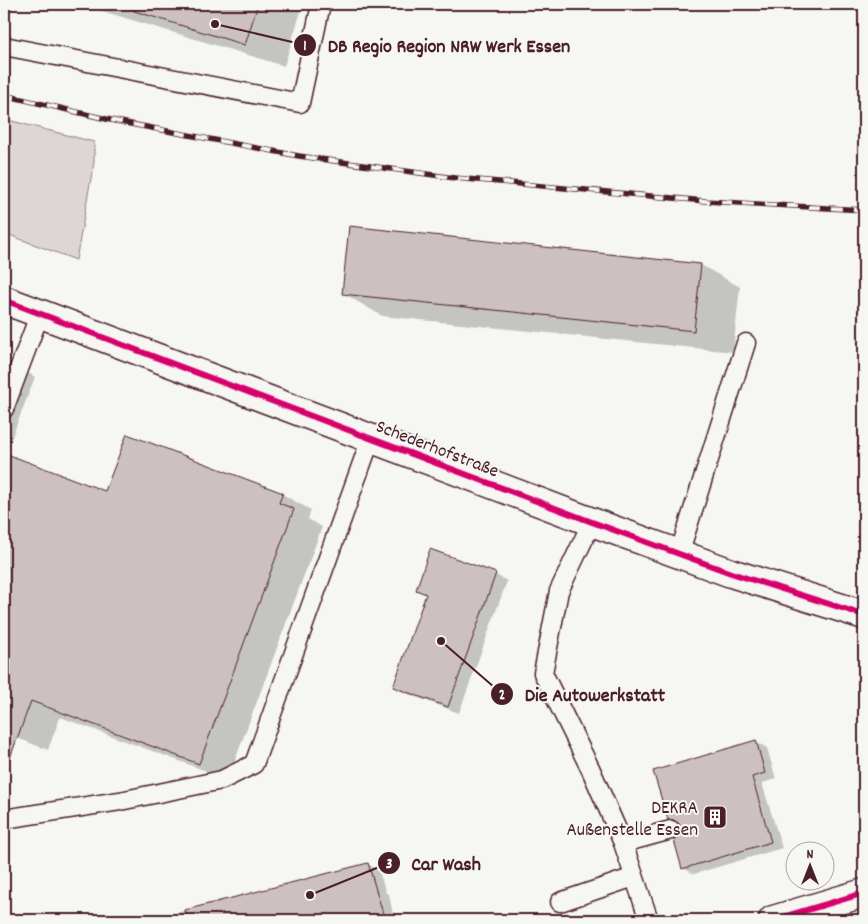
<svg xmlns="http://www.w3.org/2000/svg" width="868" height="924" viewBox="0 0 868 924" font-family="Dekko,sans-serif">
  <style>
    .green { fill: #ddd6d5; stroke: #947a80 }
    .shadow { fill: #0003 }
    .building { fill: #ccc1c0; stroke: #4a1f2b }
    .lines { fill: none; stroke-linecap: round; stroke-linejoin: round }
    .lane-casing { stroke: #4a1f2b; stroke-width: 21 }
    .street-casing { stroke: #4a1f2b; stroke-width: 31 }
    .secondary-casing { stroke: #4a1f2b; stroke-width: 31 }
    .lane { stroke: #f6f6f2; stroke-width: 18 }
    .street { stroke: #f6f6f2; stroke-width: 28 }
    .secondary { stroke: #f6f6f2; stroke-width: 28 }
    .rail-casing { stroke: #4a1f2b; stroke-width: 5.5 }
    .rail { stroke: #f6f6f2; stroke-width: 4; stroke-dasharray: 11; stroke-linecap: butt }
    .cycleway-casing { stroke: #f6f6f2; stroke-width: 9 }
    .cycleway { stroke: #d6006c; stroke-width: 6 }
    .labels { text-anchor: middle; stroke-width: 4; stroke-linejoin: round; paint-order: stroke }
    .street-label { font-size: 19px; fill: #4a1f2b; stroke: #f6f6f2 }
    .poi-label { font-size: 19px; fill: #4a1f2b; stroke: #f6f6f2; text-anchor: end }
    .leader { fill: none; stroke: #4a1f2b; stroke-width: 2 }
    .callout-dot { fill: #4a1f2b; stroke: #f6f6f2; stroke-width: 2 }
    .mark-label { font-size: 15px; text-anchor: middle; font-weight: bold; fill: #fff }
    .callout-label { font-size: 20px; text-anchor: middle; font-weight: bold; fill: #4a1f2b; stroke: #f6f6f2; stroke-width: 4; stroke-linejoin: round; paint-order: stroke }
  </style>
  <rect width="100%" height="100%" fill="#f6f6f2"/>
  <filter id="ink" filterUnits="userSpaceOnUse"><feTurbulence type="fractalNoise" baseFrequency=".02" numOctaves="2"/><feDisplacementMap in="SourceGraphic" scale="10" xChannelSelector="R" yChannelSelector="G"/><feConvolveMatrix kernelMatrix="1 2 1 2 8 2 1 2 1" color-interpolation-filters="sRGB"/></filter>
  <g filter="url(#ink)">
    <polygon class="green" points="4,119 94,142 94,162 76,260 4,233"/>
    <g class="shadow">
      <polygon points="79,4 300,4 303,5 284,66"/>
      <polygon points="350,228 701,265 740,287 733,352 382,316 343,293"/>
      <polygon points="4,359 35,377 5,455 106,493 282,494 311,510 308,519 322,527 228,779 60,717 48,750 4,733"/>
      <polygon points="864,483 864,519 855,513"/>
      <polygon points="431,551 496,575 507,581 459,713 405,693 394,687 427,595 417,589"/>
      <polygon points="756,742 767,748 776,779 762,783 782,848 694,874 683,868 682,826 669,819"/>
      <polygon points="368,864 379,871 386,893 389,894 394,920 148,920"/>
    </g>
    <g class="building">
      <polygon points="135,4 258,4 245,45 134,11"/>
      <polygon points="349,226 701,264 694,331 342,294"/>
      <polygon points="127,434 283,493 279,503 294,509 199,764 31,701 7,766 4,766 4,453 105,491"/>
      <polygon points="430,549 496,573 448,707 393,687 426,594 416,590"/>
      <polygon points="756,740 765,773 752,777 771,842 682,869 674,840 681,833 681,827 674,820 668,820 653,771"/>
      <polygon points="368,863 385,920 187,920 185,910"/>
    </g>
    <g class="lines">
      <g class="lane-casing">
        <g id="lane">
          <polyline points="4,46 300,103 321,4"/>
          <polyline points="4,409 40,313"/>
          <polyline points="592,522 559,591 543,673 591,770 623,843 649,920"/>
          <polyline points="679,554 746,343"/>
          <polyline points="4,819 120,801 222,780 254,764 371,438"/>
          <polyline points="623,843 671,830"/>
          <polyline points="560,902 634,877"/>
        </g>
      </g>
      <g class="street-casing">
        <polyline id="street" points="773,920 864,893"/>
      </g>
      <g class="secondary-casing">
        <polyline id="secondary" points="4,300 592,522 731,573 864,615"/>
      </g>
      <use href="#lane" class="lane"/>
      <use href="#street" class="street"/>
      <use href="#secondary" class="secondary"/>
      <g class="rail-casing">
        <polyline id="rail" points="4,95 115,121 299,156 455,178 705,201 864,210"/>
      </g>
      <use href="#rail" class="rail"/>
      <g class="cycleway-casing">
        <g id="cycleway">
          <polyline points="4,300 592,522 731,573 864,615"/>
          <polyline points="773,920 864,893"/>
        </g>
      </g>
      <use href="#cycleway" class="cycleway"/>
    </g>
  </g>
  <defs>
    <g id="building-square" transform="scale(1.25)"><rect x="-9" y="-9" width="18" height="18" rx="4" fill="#4a1f2b" stroke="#f6f6f2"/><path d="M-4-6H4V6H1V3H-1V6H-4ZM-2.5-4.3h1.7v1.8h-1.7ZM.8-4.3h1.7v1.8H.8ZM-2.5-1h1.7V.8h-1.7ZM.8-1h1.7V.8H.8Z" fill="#fff"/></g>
  </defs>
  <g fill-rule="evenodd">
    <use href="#building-square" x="715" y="817"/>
  </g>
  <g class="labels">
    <g class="street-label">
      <text transform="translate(438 447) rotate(21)" y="7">Schederhofstraße</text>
    </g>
    <g class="poi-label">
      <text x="698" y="813">DEKRA<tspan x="698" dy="22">Außenstelle Essen</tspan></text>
    </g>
  </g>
  <path class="leader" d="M215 24L305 45M441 641L502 694M310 895L389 863"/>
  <g class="callout-dot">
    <circle cx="215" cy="24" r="5"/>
    <circle cx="441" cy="641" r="5"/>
    <circle cx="310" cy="895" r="5"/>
    <circle cx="305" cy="45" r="12"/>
    <circle cx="502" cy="694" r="12"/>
    <circle cx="389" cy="863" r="12"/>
  </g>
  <g class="mark-label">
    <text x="305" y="50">1</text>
    <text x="502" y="699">2</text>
    <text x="389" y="868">3</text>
  </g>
  <g class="callout-label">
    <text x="449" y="52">DB Regio Region NRW Werk Essen</text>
    <text x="595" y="701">Die Autowerkstatt</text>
    <text x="446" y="870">Car Wash</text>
  </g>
  <rect width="868" height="924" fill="none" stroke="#f6f6f2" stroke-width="20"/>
  <rect x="10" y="10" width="848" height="904" fill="none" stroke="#4a1f2b" stroke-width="2" filter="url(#ink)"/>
  <g transform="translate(810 866)"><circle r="24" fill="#f6f6f2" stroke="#b1a0a2"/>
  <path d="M0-4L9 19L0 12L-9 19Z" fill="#4a1f2b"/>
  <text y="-8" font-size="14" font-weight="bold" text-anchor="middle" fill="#4a1f2b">N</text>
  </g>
</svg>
